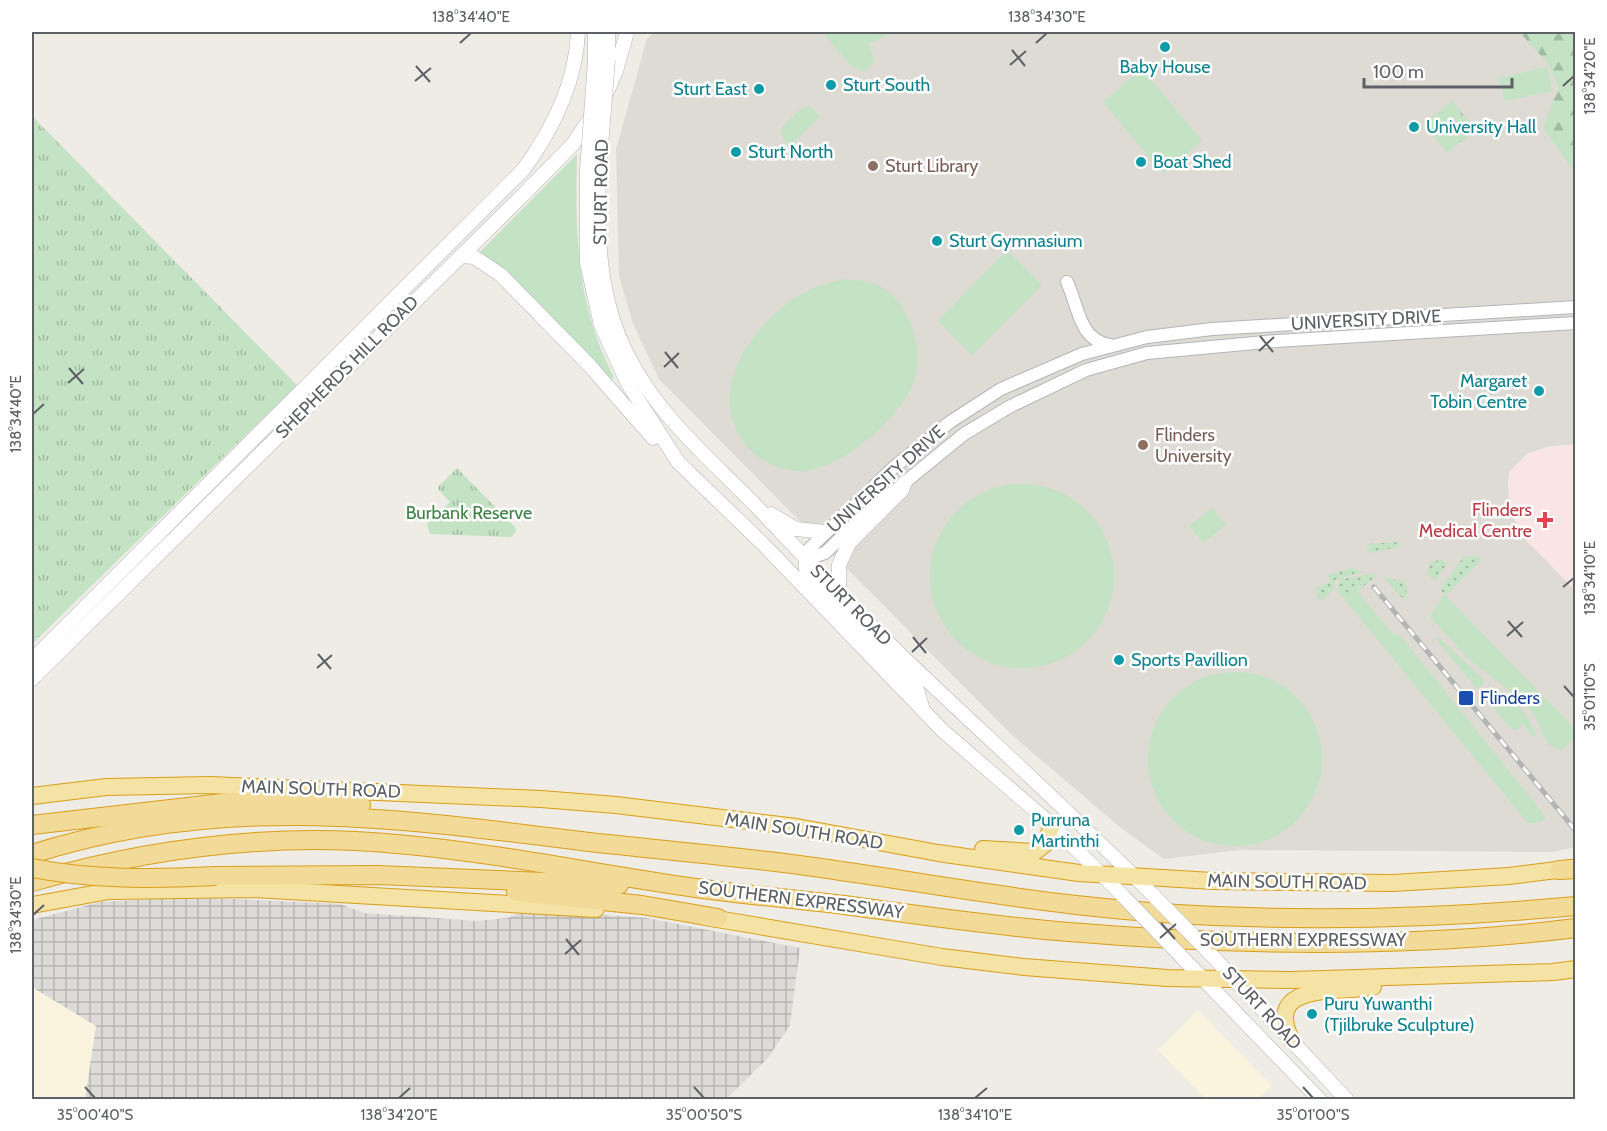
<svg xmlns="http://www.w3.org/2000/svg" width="1607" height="1131" viewBox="0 0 1607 1131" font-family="Cabin,sans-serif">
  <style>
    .commercial { fill: #faf4de }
    .industrial { fill: url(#industrial-grid) }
    .education { fill: #dddbd4 }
    .medical { fill: #f9e5e3 }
    .grass { fill: #c4e2c4 }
    .forest { fill: url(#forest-firs) }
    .park { fill: url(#park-tufts) }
    .garden { fill: url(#garden-dots) }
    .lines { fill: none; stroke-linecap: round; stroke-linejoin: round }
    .tertiary-casing { stroke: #b2b5b9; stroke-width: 14 }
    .secondary-casing { stroke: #b2b4b8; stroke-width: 15 }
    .trunk-casing { stroke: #da9e18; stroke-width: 18 }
    .motorway-casing { stroke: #da9e18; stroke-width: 20 }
    .tertiary { stroke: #fff; stroke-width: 12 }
    .secondary { stroke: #fff; stroke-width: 14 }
    .trunk { stroke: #f4e3a5; stroke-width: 16 }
    .motorway { stroke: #f2db98; stroke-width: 18 }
    .rail-casing { stroke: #b3b4b4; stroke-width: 5 }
    .rail { stroke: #fff; stroke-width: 3; stroke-dasharray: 9; stroke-linecap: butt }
    .secondary-bridge-casing { stroke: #b2b4b8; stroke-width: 15; stroke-linecap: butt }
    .motorway-bridge-casing { stroke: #da9e18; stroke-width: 20; stroke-linecap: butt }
    .secondary-bridge { stroke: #fff; stroke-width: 14 }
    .motorway-bridge { stroke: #f2db98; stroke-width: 18 }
    .ticks { fill: none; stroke: #5d6064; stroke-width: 2 }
    .culture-dot { fill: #0f9aa8; stroke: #fff; stroke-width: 2 }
    .education-dot { fill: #8d6e63; stroke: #fff; stroke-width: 2 }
    .health-dot { fill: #e0444e; stroke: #fff; stroke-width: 2 }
    .transit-dot { fill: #1a4fb4; stroke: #fff; stroke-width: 2 }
    .labels { text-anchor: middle; stroke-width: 5; stroke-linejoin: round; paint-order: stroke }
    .culture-label { font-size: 18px; fill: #0d838f; stroke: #fff; text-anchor: start }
    .education-label { font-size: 18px; fill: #785e54; stroke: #fff; text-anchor: start }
    .street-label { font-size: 18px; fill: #5d6064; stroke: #fff }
    .health-label { font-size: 18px; fill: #be3a42; stroke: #fff; text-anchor: end }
    .park-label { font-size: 18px; fill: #3f8142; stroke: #fff }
    .transit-label { font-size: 18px; fill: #164399; stroke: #fff; text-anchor: start }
    .neatline { fill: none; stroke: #5d6064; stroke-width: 2 }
    .ticks-label { font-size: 15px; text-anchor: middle; fill: #5d6064 }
  </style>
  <defs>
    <pattern id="industrial-grid" width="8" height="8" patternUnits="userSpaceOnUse" patternTransform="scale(1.5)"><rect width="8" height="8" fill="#dddbd7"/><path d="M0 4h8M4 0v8" fill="none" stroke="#b6b5b2"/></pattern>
    <pattern id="forest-firs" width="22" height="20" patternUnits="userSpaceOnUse" patternTransform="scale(1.5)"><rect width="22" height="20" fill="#c4e2c4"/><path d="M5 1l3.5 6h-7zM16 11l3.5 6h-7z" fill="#a2bba3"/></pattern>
    <pattern id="park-tufts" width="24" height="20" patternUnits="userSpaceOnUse" patternTransform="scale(1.5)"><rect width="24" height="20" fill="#c4e2c4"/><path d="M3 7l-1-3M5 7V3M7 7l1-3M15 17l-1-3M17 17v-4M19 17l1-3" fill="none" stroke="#a2bba3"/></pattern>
    <pattern id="garden-dots" width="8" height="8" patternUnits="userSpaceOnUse" patternTransform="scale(1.5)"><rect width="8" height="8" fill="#c4e2c4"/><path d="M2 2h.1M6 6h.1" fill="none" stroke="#a2bba3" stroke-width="1.8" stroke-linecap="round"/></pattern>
  </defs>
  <rect width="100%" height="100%" fill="#eeece5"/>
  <g class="commercial">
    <polygon points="32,987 96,1026 85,1099 32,1099"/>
    <polygon points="1198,1010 1272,1086 1258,1099 1205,1099 1158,1050"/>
  </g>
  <polygon class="industrial" points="192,897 340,904 365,913 477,921 508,918 525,910 647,918 800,948 790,1025 768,1058 726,1099 85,1100 96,1026 32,987 32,920 100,902"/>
  <polygon class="education" points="655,32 1575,32 1575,444 1547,447 1521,535 1575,590 1575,847 1553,852 1240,850 1164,859 1121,828 1012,735 659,379 633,324 619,276 616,149 647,39"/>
  <polygon class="medical" points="1575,444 1576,444 1575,590 1521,535 1509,505 1508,484 1509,472 1528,453 1547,447"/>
  <g class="grass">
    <polygon points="822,32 894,32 868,44 875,62 865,71 853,68"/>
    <polygon points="1548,67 1552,91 1505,101 1499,78"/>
    <polygon points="1142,69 1202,141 1163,174 1103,102"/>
    <polygon points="810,107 820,117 790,146 782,137 781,128 802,108"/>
    <path d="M577,154C575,235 576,304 614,377L608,383L478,254Z"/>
    <polygon points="1007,250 1042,285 972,355 938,321"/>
    <path d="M845,279C854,280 863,281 872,283C906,294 923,342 916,374C907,414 844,467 804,471C788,472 770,465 757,456C749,450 745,444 740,436C708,384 757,320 802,294C816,286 830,282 845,279Z"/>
    <circle cx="1022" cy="576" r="92"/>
    <polygon points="1212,508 1226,525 1203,543 1189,526"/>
    <polygon points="1356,590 1393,634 1399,634 1546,817 1541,822 1528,823 1345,600"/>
    <polygon points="1444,594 1575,729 1575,738 1561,750 1549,745 1535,717 1521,699 1470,660 1430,617"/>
    <polygon points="1438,637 1484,680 1484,684 1477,689 1436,639"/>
    <circle cx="1235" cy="759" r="87"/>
    <path d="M1492,687C1512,695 1530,715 1536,735L1534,737L1523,724L1516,730L1511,729L1482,694Z"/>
  </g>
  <polygon class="forest" points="1519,32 1575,32 1575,173 1543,128 1559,87 1548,63"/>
  <g class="park">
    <polygon points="1452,101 1476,130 1447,153 1424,124"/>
    <polygon points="32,116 297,385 32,644"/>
    <polygon points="457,468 515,527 516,532 511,537 430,534 427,524 450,502 437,488"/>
  </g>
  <g class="garden">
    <polygon points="1399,542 1399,547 1369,553 1367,544"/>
    <polygon points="1477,556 1481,561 1445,596 1440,589 1464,557"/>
    <polygon points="1442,560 1447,564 1435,581 1428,574 1430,562"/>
    <polygon points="1351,568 1362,572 1335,580 1334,589 1322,600 1318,599 1316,588 1330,582 1328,575"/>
    <polygon points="1375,573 1376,577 1345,599 1337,592 1339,582 1343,579"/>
    <polygon points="1384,577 1406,582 1407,597 1403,599"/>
  </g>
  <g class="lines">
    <g class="tertiary-casing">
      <g id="tertiary">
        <path d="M1067,282C1079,308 1079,340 1110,345"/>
        <polyline points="1576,307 1212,329 1147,337 1082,354 1001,389 950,422 893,468 808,550 806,559 825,553 860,519 964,434 1009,407 1086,370 1147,353 1276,341 1576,323"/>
      </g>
    </g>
    <g class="secondary-casing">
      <g id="secondary">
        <polyline points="608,60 608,32"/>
        <polyline points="595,62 595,32"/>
        <polyline points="606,94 616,71 627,32"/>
        <polyline points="587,170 587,263 601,325 628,384 678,462 764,545 943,731 1052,825 1123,896"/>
        <path d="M599,171C597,235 598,298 628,356C659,418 713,461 760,510C808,561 856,612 906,660C989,739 1073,815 1154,896"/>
        <polyline points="461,256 474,257 501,275 590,366 653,438"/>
        <polyline points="771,514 796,529 825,532"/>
        <polyline points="806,561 806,570 812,580 916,686 922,707"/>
        <polyline points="839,593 839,565 849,543 902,490 905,482"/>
        <path d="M32,660L523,170C553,129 576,83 578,32"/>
        <polyline points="32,679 525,193 573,144 594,112"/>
        <polyline points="1204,947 1347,1100"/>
        <polyline points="1179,954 1320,1100"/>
      </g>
    </g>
    <g class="trunk-casing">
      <g id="trunk">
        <polyline points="32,796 106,787 210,785 541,799 616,805 797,827 938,853 1079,873 1213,881 1393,883 1509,876 1572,868"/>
        <polyline points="983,849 1035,852 1045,844 1052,825"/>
        <polyline points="32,905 109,891 253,889 596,909"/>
        <polyline points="705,917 942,957 1024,967 1167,978 1291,980 1553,972 1576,969"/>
        <path d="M1291,1039C1263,981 1341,993 1373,987"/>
      </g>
    </g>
    <g class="motorway-casing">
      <g id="motorway">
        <polyline points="32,825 231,802 301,801 361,805"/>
        <path d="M32,854C220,794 390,817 581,841C658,850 736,856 814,867C901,879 988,895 1076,905C1240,924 1412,921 1576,906"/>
        <polyline points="1559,870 1576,869"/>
        <polyline points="216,876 378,875 619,885"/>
        <path d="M32,882C136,852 246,836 356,841C470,847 583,872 696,888C745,895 795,899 844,905C919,915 993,926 1069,932C1237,946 1408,949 1576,928"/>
        <polyline points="516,892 642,905 718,918"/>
      </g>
    </g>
    <use href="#tertiary" class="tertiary"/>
    <use href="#secondary" class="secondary"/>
    <use href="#trunk" class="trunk"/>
    <use href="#motorway" class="motorway"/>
    <g class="rail-casing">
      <polyline id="rail" points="1374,587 1576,831"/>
    </g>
    <use href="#rail" class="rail"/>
    <g class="secondary-bridge-casing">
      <g id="secondary-bridge">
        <polyline points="587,170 595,62"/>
        <polyline points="599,171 608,60"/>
        <polyline points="1123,896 1179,954"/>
        <polyline points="1154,896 1204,947"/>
      </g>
    </g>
    <g class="motorway-bridge-casing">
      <path id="motorway-bridge" d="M32,868C93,880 153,879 216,876"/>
    </g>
    <use href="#secondary-bridge" class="secondary-bridge"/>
    <use href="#motorway-bridge" class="motorway-bridge"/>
  </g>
  <path class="ticks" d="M460,43L471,33M1036,43L1047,33M1012,50L1025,66M1010,65L1026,51M416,66L430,82M415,81L431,68M1563,86L1574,76M1260,336L1273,352M1259,351L1274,337M665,352L678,368M664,367L679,353M69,368L83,384M68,383L84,369M33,414L44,404M1563,587L1574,578M1508,621L1522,637M1507,636L1523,622M913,637L926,653M912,652L927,638M318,654L331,669M317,668L332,655M1564,686L1574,697M33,915L44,905M1161,923L1175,939M1160,938L1176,924M566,939L579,955M565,954L581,940M85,1087L95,1098M694,1087L704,1098M1303,1087L1313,1098M399,1098L410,1088M975,1098L987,1088"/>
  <g class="culture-dot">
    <circle cx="1165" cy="47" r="6"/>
    <circle cx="831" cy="85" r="6"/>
    <circle cx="759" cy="89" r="6"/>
    <circle cx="1414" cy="127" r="6"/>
    <circle cx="736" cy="152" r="6"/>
    <circle cx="1141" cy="162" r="6"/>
    <circle cx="937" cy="241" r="6"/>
    <circle cx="1539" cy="391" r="6"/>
    <circle cx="1119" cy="660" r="6"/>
    <circle cx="1019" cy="830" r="6"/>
    <circle cx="1312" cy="1014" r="6"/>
  </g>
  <g class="education-dot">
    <circle cx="873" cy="166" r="6"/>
    <circle cx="1143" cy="445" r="6"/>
  </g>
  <path class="health-dot" d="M1542 511h6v6h6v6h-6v6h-6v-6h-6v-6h6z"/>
  <rect class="transit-dot" x="1458" y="690" width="16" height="16" rx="3"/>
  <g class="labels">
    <g class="culture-label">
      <text x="1165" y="73" text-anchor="middle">Baby House</text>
      <text x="843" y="91">Sturt South</text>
      <text x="747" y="95" text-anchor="end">Sturt East</text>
      <text x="1426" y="133">University Hall</text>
      <text x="748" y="158">Sturt North</text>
      <text x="1153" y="168">Boat Shed</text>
      <text x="949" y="247">Sturt Gymnasium</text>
      <text x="1527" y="387" text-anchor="end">Margaret<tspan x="1527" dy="21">Tobin Centre</tspan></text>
      <text x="1131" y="666">Sports Pavillion</text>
      <text x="1031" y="826">Purruna<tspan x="1031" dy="21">Martinthi</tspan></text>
      <text x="1324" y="1010">Puru Yuwanthi<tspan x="1324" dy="21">(Tjilbruke Sculpture)</tspan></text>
    </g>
    <g class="education-label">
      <text x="885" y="172">Sturt Library</text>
      <text x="1155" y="441">Flinders<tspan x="1155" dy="21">University</tspan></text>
    </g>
    <g class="street-label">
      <text transform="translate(601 192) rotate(-89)" y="6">STURT ROAD</text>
      <text transform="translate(1366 320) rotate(-3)" y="6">UNIVERSITY DRIVE</text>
      <text transform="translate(347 367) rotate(-45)" y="6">SHEPHERDS HILL ROAD</text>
      <text transform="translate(886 479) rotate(-42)" y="6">UNIVERSITY DRIVE</text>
      <text transform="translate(851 605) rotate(45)" y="6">STURT ROAD</text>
      <text transform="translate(321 789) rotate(2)" y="6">MAIN SOUTH ROAD</text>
      <text transform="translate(804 831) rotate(9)" y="6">MAIN SOUTH ROAD</text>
      <text transform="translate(1287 882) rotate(1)" y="6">MAIN SOUTH ROAD</text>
      <text transform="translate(801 900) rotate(7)" y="6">SOUTHERN EXPRESSWAY</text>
      <text x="1303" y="946">SOUTHERN EXPRESSWAY</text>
      <text transform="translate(1262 1008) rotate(47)" y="6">STURT ROAD</text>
    </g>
    <g class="health-label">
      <text x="1532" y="516">Flinders<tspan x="1532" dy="21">Medical Centre</tspan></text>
    </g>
    <g class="park-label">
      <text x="469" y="519">Burbank Reserve</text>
    </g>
    <g class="transit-label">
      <text x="1480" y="704">Flinders</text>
    </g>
  </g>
  <rect width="1607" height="1131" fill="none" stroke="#ffffff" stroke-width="66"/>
  <path d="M1364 78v9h148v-9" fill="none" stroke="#5d6064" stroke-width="3"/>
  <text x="1373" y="78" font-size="18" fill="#5d6064" stroke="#ffffff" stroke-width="4.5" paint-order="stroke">100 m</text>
  <rect x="33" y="33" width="1541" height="1065" class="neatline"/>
  <g class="ticks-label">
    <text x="471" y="22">138°34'40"E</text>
    <text x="1047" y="22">138°34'30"E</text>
    <text transform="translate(1590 76) rotate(-90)" y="5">138°34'20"E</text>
    <text transform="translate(16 414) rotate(-90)" y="5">138°34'40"E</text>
    <text transform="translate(1590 578) rotate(-90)" y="5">138°34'10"E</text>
    <text transform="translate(1590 697) rotate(-90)" y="5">35°01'10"S</text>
    <text transform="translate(16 915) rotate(-90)" y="5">138°34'30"E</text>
    <text x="95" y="1120">35°00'40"S</text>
    <text x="399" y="1120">138°34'20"E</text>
    <text x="704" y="1120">35°00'50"S</text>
    <text x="975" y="1120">138°34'10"E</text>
    <text x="1313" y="1120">35°01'00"S</text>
  </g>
</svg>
